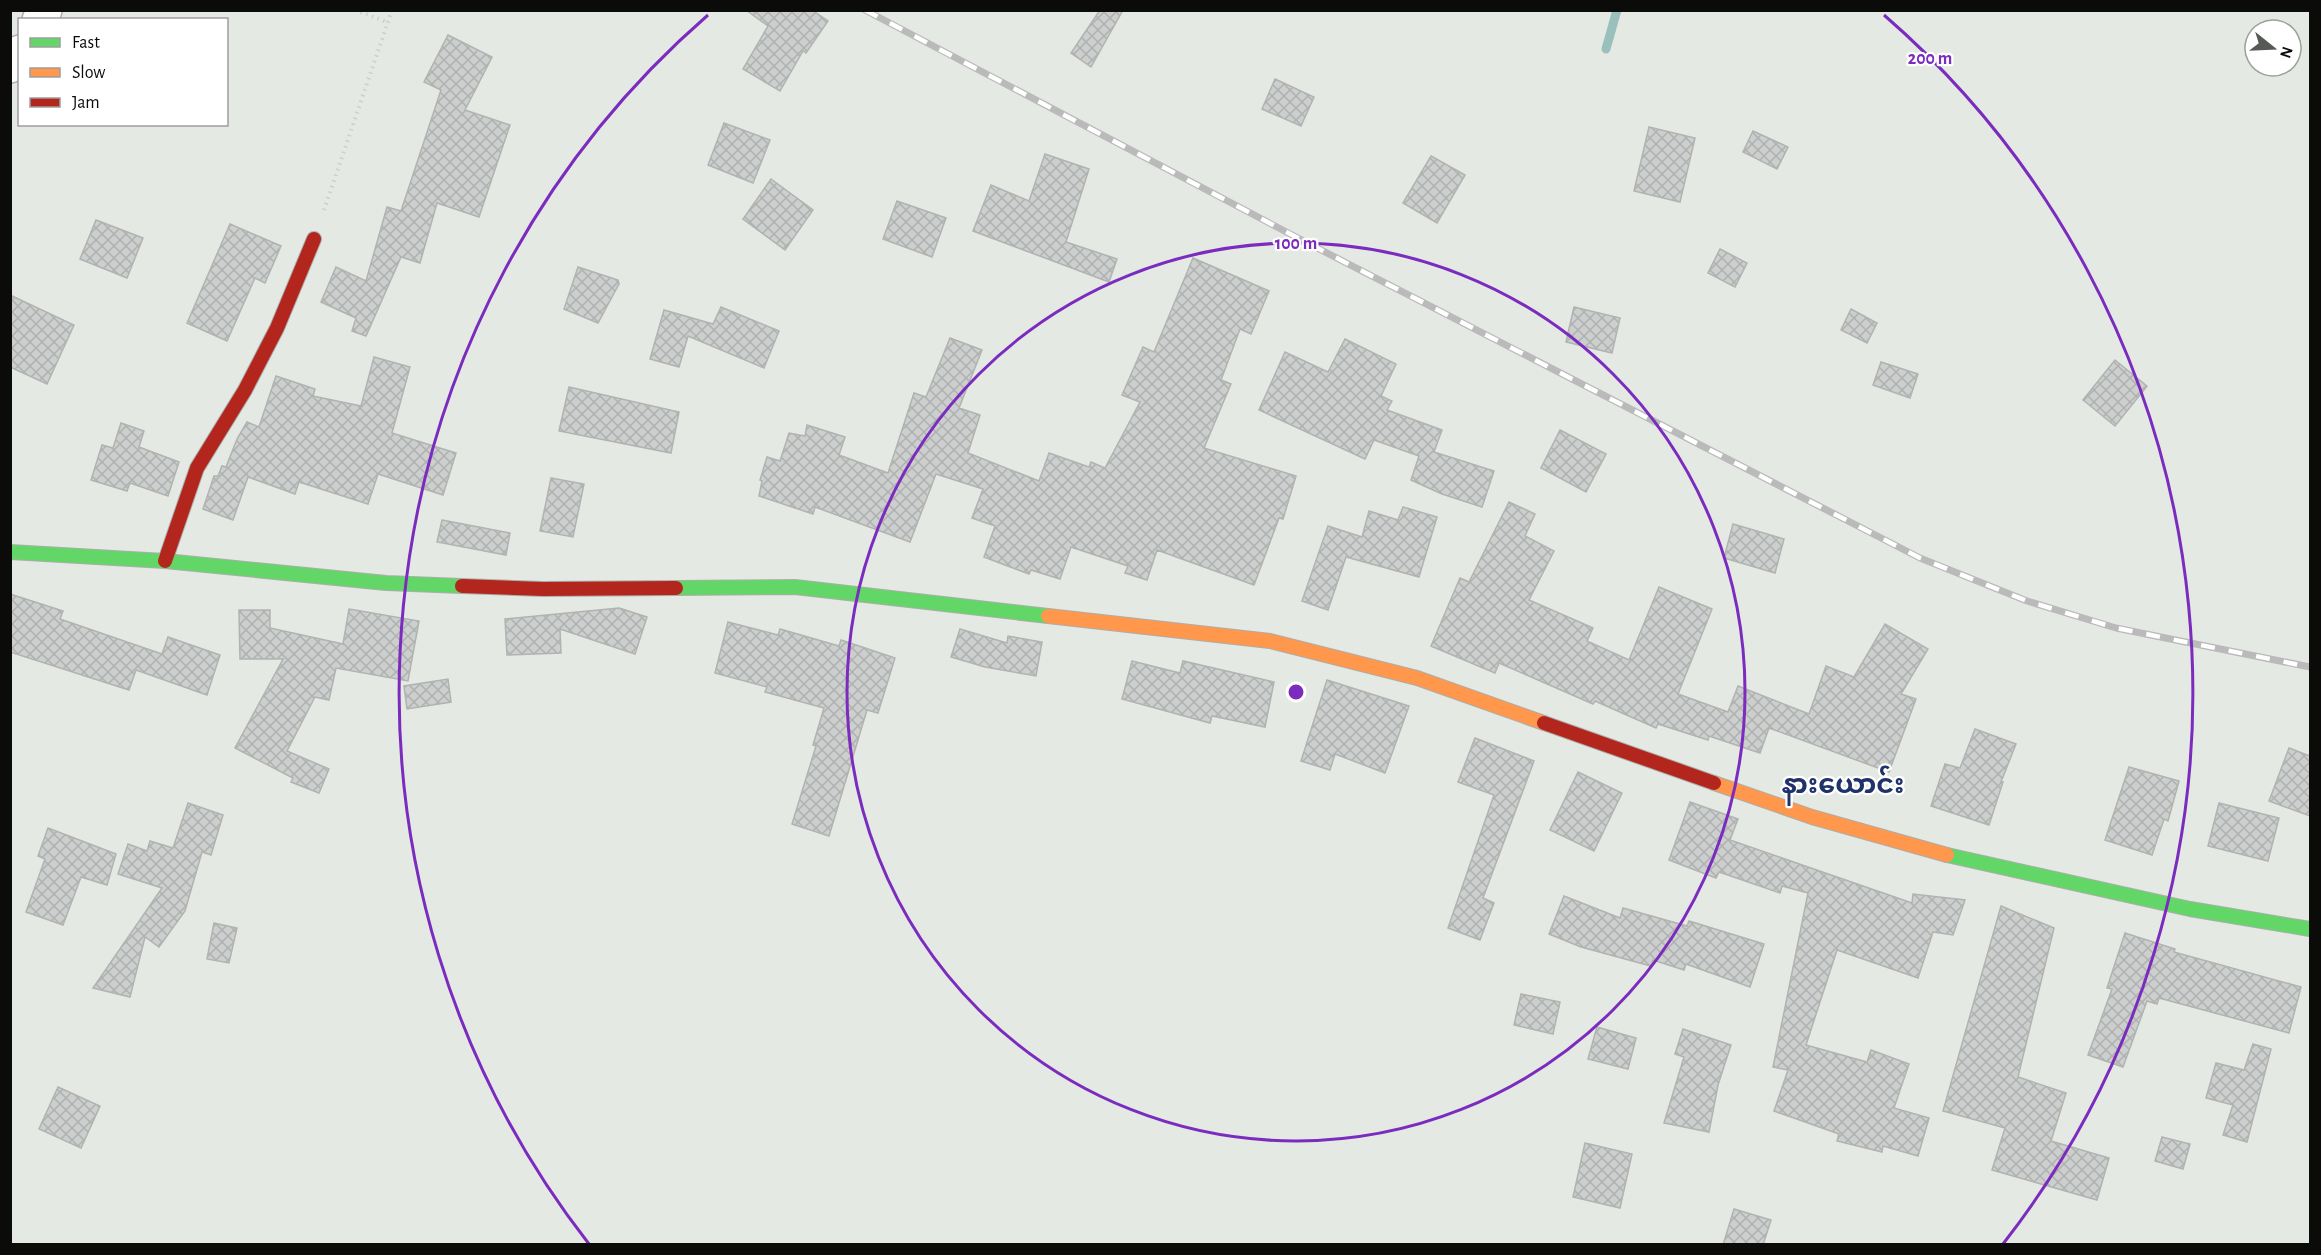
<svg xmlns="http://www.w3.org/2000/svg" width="2321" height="1255" viewBox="0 0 2321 1255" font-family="'Alegreya Sans','Noto Sans Myanmar',sans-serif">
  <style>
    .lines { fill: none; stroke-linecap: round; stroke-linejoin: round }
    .stream { stroke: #9ac0bc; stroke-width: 9 }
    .building { fill: url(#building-cross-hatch); stroke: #b0b3b0; stroke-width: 1.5 }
    .street-casing { stroke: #acaeab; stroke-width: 36 }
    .fast-casing { stroke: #acaeab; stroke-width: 16 }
    .slow-casing { stroke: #acaeab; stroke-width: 16 }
    .jam-casing { stroke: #acaeab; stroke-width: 16 }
    .path { stroke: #cdcecd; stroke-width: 4; stroke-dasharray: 1.5 4.5; stroke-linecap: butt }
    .street { stroke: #fbfcfb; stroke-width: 33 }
    .fast { stroke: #63d668; stroke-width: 14 }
    .slow { stroke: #ff974d; stroke-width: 14 }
    .jam { stroke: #b3261e; stroke-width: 14 }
    .rail-casing { stroke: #b9bab9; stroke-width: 7 }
    .rail { stroke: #fff; stroke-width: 4.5; stroke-dasharray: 14; stroke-linecap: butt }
    .ring { fill: none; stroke: #7b2cbf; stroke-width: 3 }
    .labels { text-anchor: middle; stroke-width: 4.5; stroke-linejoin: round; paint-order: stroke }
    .quarter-label { font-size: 27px; font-weight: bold; fill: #1f326a; stroke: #fff }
    .centre { fill: #7b2cbf; stroke: #fff; stroke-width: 3 }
    .ring-label { font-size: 18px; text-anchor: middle; font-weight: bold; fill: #7b2cbf; stroke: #fff; stroke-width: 4.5; stroke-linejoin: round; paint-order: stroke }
  </style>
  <defs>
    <pattern id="building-cross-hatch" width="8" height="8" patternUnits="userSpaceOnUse" patternTransform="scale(1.5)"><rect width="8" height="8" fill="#cccfcd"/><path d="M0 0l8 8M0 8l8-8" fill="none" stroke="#aeb1af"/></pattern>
  </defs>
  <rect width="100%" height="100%" fill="#e5e9e4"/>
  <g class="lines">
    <polyline class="stream" points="1606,49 1617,10"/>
  </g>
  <g class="building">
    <polygon points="746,10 812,10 828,21 806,53 803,51 780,91 743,69 768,26"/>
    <polygon points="1100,10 1123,10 1091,67 1071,53"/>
    <polygon points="448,35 492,57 465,110 510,125 479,217 437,203 420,263 401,257 366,336 352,331 356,318 321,302 336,267 366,281 387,207 401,211 441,90 424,82"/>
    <polygon points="1275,79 1314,97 1301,126 1262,109"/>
    <polygon points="724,123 770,140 753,183 708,165"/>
    <polygon points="1649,127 1695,138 1680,202 1634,191"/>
    <polygon points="1753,131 1788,147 1777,169 1743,152"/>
    <polygon points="1045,154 1089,169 1066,242 1117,259 1109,282 973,231 991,185 1029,201"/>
    <polygon points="1431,156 1465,175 1437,223 1403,203"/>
    <polygon points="771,179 813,210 785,250 743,219"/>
    <polygon points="897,201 946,218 932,257 883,239"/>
    <polygon points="96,220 143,238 127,278 80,259"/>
    <polygon points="230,224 281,246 265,283 255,278 227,341 187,323"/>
    <polygon points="1720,249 1747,263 1735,287 1708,273"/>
    <polygon points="1193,258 1269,291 1251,334 1240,329 1221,380 1231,384 1204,448 1296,476 1283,519 1279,518 1254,585 1157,550 1147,580 1125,573 1128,566 1071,547 1060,579 1031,570 1029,574 984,557 995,526 972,518 983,489 936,474 910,542 815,507 813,514 759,496 762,481 760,480 767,457 780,461 789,433 805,436 807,425 845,437 839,455 888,473 914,393 926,397 950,338 982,350 959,408 980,415 968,453 1039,481 1049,453 1089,467 1091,462 1105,468 1140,402 1122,395 1143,347 1154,352"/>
    <polygon points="578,267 618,280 619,284 598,323 564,309"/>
    <polygon points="10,295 74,325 47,384 10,367"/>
    <polygon points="721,307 779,331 764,368 688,336 679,367 650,359 664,310 713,324"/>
    <polygon points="1574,307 1620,318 1612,353 1566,342"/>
    <polygon points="1851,309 1877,323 1867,343 1841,330"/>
    <polygon points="1345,339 1396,364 1381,396 1392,401 1387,410 1442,430 1434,452 1494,471 1482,507 1442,494 1411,480 1419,456 1374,440 1365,459 1259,410 1285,352 1328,372"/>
    <polygon points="374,357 410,367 392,433 456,453 443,495 378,474 368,504 299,482 295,494 248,477 233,520 203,509 214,476 218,476 222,466 226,467 237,439 247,422 259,427 276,376 315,389 313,396 361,406"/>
    <polygon points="2115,360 2147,386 2115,426 2083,400"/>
    <polygon points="1881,362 1918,374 1910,398 1873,385"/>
    <polygon points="569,387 679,412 671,453 559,431"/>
    <polygon points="121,423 144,431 139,447 179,462 168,496 130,483 127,491 91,480 102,445 113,448"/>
    <polygon points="1560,430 1606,454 1586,492 1541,468"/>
    <polygon points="551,478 584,484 573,537 540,531"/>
    <polygon points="1509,502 1535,514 1525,536 1554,551 1529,600 1593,628 1587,641 1629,660 1659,587 1712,609 1678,694 1728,712 1738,686 1809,714 1826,666 1854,677 1885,624 1928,649 1901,694 1916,699 1889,772 1769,728 1760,753 1709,736 1708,740 1658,724 1656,728 1595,701 1593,704 1499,663 1495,673 1431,646 1460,578 1469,582"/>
    <polygon points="1403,507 1437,517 1419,577 1346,557 1328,610 1302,601 1328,526 1362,537 1369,511 1398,520"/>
    <polygon points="442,520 510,533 506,555 437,542"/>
    <polygon points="1733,524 1784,539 1775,573 1724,558"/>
    <polygon points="10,594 63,611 60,619 162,654 168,637 220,655 207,695 136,670 129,690 10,652"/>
    <polygon points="619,608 647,617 635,654 560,629 561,653 507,655 505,619"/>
    <polygon points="349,609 419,621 408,681 336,668 329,700 315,697 287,751 329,769 319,793 291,782 293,778 235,748 283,659 240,659 239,610 270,610 270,628 343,644"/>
    <polygon points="728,622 778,635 780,629 839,646 841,640 895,658 878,713 867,710 829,836 792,824 816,746 813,745 824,708 765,692 767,687 715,673"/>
    <polygon points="960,629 1007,643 1008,636 1042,642 1036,676 985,667 951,657"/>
    <polygon points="1132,661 1180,673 1183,661 1274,682 1265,727 1212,716 1210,723 1122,699"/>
    <polygon points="448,679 451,702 407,709 404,686"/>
    <polygon points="1327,680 1409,706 1385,773 1335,754 1330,770 1301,761"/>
    <polygon points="1975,729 2016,744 2001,782 2003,782 1989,825 1931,806 1945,764 1960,768"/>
    <polygon points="1475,738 1534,761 1483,898 1494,903 1480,940 1448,928 1494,795 1458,782"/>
    <polygon points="2289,748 2310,756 2310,816 2269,801"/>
    <polygon points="2129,767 2179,781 2168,821 2164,819 2152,855 2105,840"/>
    <polygon points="1578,772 1622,793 1594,851 1550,830"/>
    <polygon points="1690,802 1738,819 1730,840 1912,903 1913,894 1965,900 1953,935 1933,932 1918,978 1837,950 1806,1045 1867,1062 1871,1050 1909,1064 1894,1108 1929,1118 1918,1156 1883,1146 1882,1152 1837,1141 1839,1134 1774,1111 1788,1070 1773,1067 1808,893 1782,886 1780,893 1719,872 1716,878 1669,860"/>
    <polygon points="188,803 223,815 211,855 202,852 185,911 159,947 145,937 130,997 93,988 162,888 118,874 128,844 147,851 150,841 173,848"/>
    <polygon points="2219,803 2279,818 2268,861 2208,846"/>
    <polygon points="48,828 116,854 107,885 81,877 63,925 26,912 45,859 38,856"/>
    <polygon points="1564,896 1620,918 1623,908 1687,926 1689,921 1764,944 1750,987 1686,964 1684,970 1653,960 1651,966 1581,947 1549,934"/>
    <polygon points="2001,906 2054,928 2018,1077 2066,1093 2051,1141 2109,1158 2097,1200 1992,1170 2005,1128 1943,1111"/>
    <polygon points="214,923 237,928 229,963 207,959"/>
    <polygon points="2125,933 2175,949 2174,952 2301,987 2289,1033 2159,998 2157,1004 2147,1001 2123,1067 2088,1055 2112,989 2107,988"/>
    <polygon points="1521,994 1560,1002 1553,1034 1514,1025"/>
    <polygon points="1597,1027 1636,1038 1628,1069 1588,1059"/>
    <polygon points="1683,1029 1731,1045 1718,1085 1709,1132 1664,1123 1684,1057 1675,1054"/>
    <polygon points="2253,1044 2271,1049 2247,1142 2223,1135 2233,1105 2206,1098 2216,1063 2244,1070"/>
    <polygon points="58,1087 100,1106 81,1148 39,1129"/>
    <polygon points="2162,1137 2190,1144 2183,1169 2155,1161"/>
    <polygon points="1585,1143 1632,1154 1620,1208 1573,1197"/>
    <polygon points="1734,1209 1771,1220 1763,1245 1723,1245"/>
  </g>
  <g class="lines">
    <g class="street-casing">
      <g id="street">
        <polyline points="39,20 45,10"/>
        <polyline points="10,66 20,52"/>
      </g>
    </g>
    <g class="fast-casing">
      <g id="fast">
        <polyline points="10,552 165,561 386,583 462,586"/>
        <polyline points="676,588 795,587 1048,616"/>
        <polyline points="1947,855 2190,909 2310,929"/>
      </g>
    </g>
    <g class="slow-casing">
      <g id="slow">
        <polyline points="1048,616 1270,641 1417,678 1544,723"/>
        <polyline points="1714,783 1812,817 1947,855"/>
      </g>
    </g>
    <g class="jam-casing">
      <g id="jam">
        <polyline points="165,561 197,468 245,390 277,328 314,239"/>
        <polyline points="462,586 543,589 676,588"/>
        <polyline points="1544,723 1714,783"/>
      </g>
    </g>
    <g class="path">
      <polyline points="355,10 387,22"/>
      <polyline points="324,210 392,10"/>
    </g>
    <use href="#street" class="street"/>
    <use href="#fast" class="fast"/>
    <use href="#slow" class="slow"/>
    <use href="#jam" class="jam"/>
    <g class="rail-casing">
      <polyline id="rail" points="865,10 1294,236 1920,558 2027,601 2116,628 2310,667"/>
    </g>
    <use href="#rail" class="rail"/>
  </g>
  <g class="ring">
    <circle cx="1296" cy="692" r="449"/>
    <path d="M589 1244A897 897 0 0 1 708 15M1884 15A897 897 0 0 1 2003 1244"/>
  </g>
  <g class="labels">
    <g class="quarter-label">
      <text x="1843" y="793">နားယောင်း</text>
    </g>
  </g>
  <circle cx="1296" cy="692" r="9" class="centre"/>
  <g class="ring-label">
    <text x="1930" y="64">200 m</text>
    <text x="1296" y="249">100 m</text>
  </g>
  <rect width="2321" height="1255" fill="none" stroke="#0b0c0a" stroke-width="24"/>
  <rect x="18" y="18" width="210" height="108" fill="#ffffff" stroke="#9d9e9d" stroke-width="1.5"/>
  <rect x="30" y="38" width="30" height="9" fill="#63d668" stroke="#9d9e9d" stroke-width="1.5"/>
  <text x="72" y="48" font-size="18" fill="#0b0c0a">Fast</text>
  <rect x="30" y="68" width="30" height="9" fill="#ff974d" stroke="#9d9e9d" stroke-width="1.5"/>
  <text x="72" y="78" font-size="18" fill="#0b0c0a">Slow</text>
  <rect x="30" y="98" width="30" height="9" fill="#b3261e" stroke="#9d9e9d" stroke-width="1.5"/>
  <text x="72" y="108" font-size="18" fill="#0b0c0a">Jam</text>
  <g transform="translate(2273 48) rotate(108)"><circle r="28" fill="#ffffff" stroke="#9d9e9d" stroke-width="1.5"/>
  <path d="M0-4.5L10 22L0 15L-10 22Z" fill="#575956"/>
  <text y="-9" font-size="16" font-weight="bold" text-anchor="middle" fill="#0b0c0a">N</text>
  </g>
</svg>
